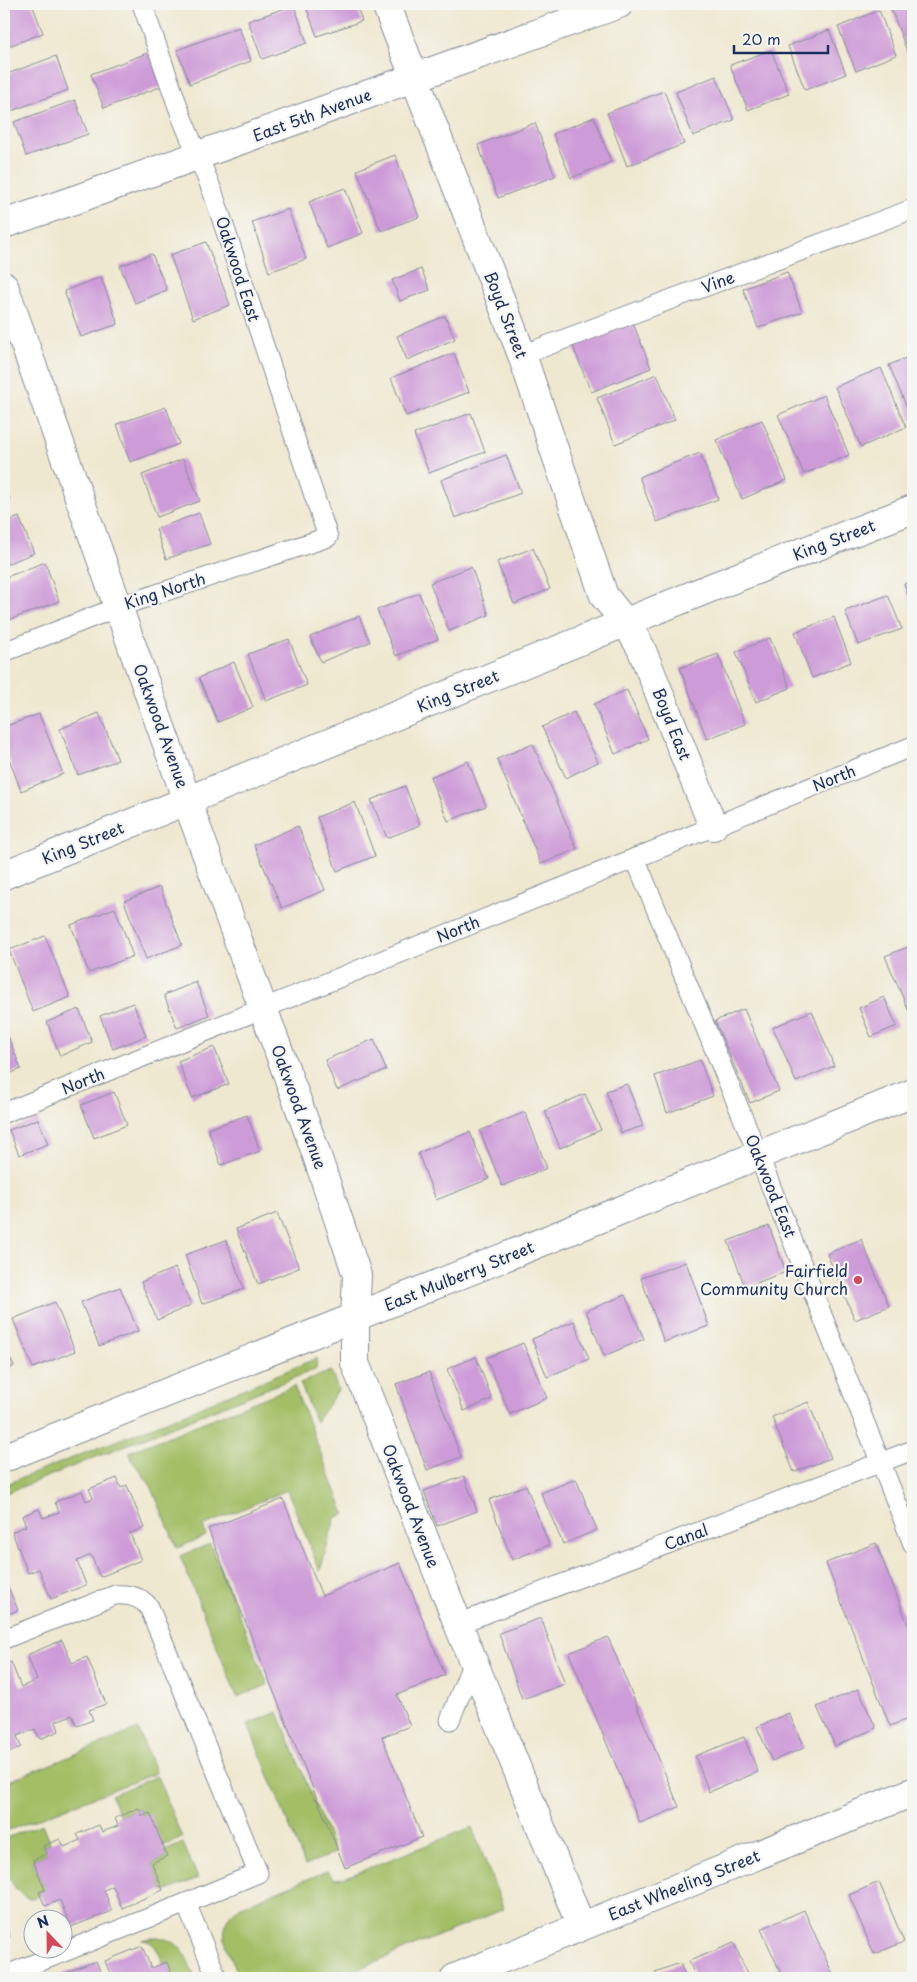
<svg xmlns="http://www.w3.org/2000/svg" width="917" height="1982" viewBox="0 0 917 1982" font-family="'Playpen Sans',sans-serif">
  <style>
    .green { fill: #a3be65; stroke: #5f7662 }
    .building { fill: #cd9bd8 }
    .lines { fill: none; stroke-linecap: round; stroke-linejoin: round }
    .lane-casing { stroke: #858c97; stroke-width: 21 }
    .street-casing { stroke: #858c97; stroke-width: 30 }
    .secondary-casing { stroke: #858c97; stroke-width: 30 }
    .lane { stroke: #fff; stroke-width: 19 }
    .street { stroke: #fff; stroke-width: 28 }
    .secondary { stroke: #fff; stroke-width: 28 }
    .poi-dot { fill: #d1495b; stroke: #f6f6f2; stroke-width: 2 }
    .labels { text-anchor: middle; stroke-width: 4.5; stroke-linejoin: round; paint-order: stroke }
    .street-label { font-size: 16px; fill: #1b2f5e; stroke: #f6f6f2 }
    .poi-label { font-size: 16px; fill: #1b2f5e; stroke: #f6f6f2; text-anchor: end }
  </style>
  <rect width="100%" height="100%" fill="#f6f6f2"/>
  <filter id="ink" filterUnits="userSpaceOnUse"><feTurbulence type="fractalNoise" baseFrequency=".02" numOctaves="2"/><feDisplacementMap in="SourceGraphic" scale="10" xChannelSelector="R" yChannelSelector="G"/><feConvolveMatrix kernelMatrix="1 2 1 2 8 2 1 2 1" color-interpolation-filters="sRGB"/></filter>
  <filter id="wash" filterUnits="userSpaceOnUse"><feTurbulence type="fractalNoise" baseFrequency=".0096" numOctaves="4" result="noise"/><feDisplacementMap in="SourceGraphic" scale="20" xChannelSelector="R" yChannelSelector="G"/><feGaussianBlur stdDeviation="1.12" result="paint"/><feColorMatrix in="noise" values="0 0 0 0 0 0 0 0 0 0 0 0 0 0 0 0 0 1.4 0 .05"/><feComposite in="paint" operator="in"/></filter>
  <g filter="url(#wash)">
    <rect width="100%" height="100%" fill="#efe8d0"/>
    <g class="green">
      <polygon points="317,1358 316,1369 4,1494 4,1485 171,1419"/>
      <polygon points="331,1371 338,1390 316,1422 300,1383"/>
      <polygon points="294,1386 345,1514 335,1518 320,1571 287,1490 203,1526 206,1536 177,1548 151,1486 133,1462 129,1452"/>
      <polygon points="210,1544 268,1685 237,1697 180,1556"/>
      <polygon points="278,1712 335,1853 305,1865 248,1724"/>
      <polygon points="138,1729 156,1773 4,1832 4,1783"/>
      <polygon points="157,1776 182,1838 163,1846 142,1816 139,1808 120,1816 111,1795"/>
      <path d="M42,1824L50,1843L43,1846L47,1854L33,1860L45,1889L39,1892L40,1895C21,1909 6,1874 4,1860C3,1853 4,1846 4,1839Z"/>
      <path d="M472,1827L504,1909L336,1978H240C230,1953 210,1925 241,1906L327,1871L335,1879L344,1878Z"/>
      <polygon points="183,1843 198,1878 167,1891 163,1890 152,1863 167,1856 165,1851"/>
      <path d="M156,1937C182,1939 186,1957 195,1978H173L167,1962L163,1963C158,1952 156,1941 142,1940Z"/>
    </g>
    <g id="blocks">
      <g class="building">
        <polygon points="19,4 32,4 43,33 4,48 4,9"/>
        <polygon points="305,4 356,4 362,21 317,36"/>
        <polygon points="896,4 913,4 913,58 910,59 890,6"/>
        <polygon points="294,5 307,43 262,59 248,21"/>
        <polygon points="879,10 896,55 856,71 838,27"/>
        <polygon points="239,27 251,61 190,84 177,50"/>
        <polygon points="829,30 846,74 805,90 788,46"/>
        <polygon points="771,50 789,94 748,110 730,65"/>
        <polygon points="153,51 165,85 104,108 91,74"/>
        <polygon points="56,56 68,90 6,113 4,106 4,75"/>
        <polygon points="716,76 734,120 693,136 676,92"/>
        <polygon points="664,91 684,144 627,166 607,113"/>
        <polygon points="75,100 88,134 26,156 14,122"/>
        <polygon points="594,117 611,162 571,178 553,134"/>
        <polygon points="535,123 555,176 498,198 478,145"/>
        <polygon points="395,155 419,217 381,231 357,170"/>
        <polygon points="345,188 363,233 327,248 309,202"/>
        <polygon points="288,209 306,259 269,272 252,222"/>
        <polygon points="206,242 230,305 193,319 170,255"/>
        <polygon points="152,254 167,290 135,303 120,266"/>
        <polygon points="421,269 430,290 400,301 392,280"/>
        <polygon points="787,272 802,312 758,328 743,289"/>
        <polygon points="101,277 118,324 81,337 64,291"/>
        <polygon points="445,316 455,339 407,360 397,336"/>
        <polygon points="633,323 651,368 591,392 573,346"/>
        <polygon points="454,353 469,392 406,416 391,378"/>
        <polygon points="913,355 913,422 889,365"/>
        <polygon points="881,368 906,427 861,447 835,387"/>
        <polygon points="657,374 675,420 615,444 597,398"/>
        <polygon points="824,395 849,455 804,474 778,415"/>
        <polygon points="166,407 179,444 130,462 117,424"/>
        <polygon points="471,413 485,452 429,473 414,434"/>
        <polygon points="762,420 787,480 742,499 716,440"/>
        <polygon points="700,453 718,499 657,522 639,477"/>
        <polygon points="506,455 521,493 455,518 441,480"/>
        <polygon points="183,459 200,501 157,517 142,475"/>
        <polygon points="4,483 10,499 4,502"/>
        <polygon points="199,513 210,544 166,559 156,529"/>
        <polygon points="19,517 34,553 4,565 4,523"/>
        <polygon points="533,548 550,589 514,604 497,562"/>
        <polygon points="45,562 59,601 4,622 4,578"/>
        <polygon points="471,567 489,615 449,631 430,583"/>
        <polygon points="913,580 913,609 904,584"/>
        <polygon points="419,593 438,639 396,656 377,610"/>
        <polygon points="888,595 902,629 858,645 845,611"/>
        <polygon points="359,616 370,642 321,662 310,637"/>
        <polygon points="834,617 851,662 812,678 795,632"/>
        <polygon points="770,638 790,688 756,702 736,652"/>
        <polygon points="289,639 307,685 266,701 248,654"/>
        <polygon points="718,654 745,724 707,739 680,668"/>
        <polygon points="234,662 253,707 218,722 199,678"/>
        <polygon points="627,690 648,739 615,754 594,704"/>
        <polygon points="574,712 598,762 566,778 542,727"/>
        <polygon points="99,713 118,760 78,775 60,729"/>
        <polygon points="39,714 63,774 21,791 4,745 4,727"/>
        <polygon points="533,744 577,849 541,864 497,759"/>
        <polygon points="468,761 486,806 448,821 430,777"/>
        <polygon points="405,786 420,825 387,838 371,800"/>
        <polygon points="355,802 375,856 337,871 317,817"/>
        <polygon points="298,826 325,890 282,908 254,845"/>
        <polygon points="160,887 182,945 146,959 124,901"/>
        <polygon points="115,908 133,956 89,973 71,925"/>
        <polygon points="45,936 70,997 33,1012 9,950"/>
        <polygon points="913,945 913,1021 885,956"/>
        <polygon points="196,982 209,1015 177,1028 164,995"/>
        <polygon points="884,997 897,1026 871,1037 859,1008"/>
        <polygon points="133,1003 146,1036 113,1049 100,1016"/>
        <polygon points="79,1009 92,1042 60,1056 47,1022"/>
        <polygon points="744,1009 779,1091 750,1103 715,1021"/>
        <polygon points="812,1011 834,1066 796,1082 773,1027"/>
        <polygon points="8,1036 21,1069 4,1076 4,1038"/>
        <polygon points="374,1039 386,1070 337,1090 325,1060"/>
        <polygon points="214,1047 229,1084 192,1098 178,1061"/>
        <polygon points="700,1060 713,1096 667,1113 655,1076"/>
        <polygon points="627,1084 643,1126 621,1133 606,1091"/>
        <polygon points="114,1092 127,1125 94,1138 81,1105"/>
        <polygon points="585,1094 601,1130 560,1148 545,1111"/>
        <polygon points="525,1112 547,1168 502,1186 480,1131"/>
        <polygon points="247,1115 260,1151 221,1165 208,1129"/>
        <polygon points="38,1119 48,1144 19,1155 9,1130"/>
        <polygon points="470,1132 489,1179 436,1200 418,1153"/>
        <polygon points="277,1213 299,1268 258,1284 236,1229"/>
        <polygon points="769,1226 786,1272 745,1287 728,1241"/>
        <polygon points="861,1239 889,1306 855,1320 827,1254"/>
        <polygon points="226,1240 244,1289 202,1304 185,1255"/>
        <polygon points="686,1262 709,1326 664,1342 641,1278"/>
        <polygon points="175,1268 191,1305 157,1320 141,1282"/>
        <polygon points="120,1287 138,1331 99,1346 81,1302"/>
        <polygon points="625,1295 644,1339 604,1356 586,1311"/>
        <polygon points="55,1302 75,1351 33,1368 13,1319"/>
        <polygon points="574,1321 589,1359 547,1377 532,1339"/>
        <polygon points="523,1343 547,1398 510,1414 486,1358"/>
        <polygon points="4,1345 14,1366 4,1371"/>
        <polygon points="476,1357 492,1399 464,1411 447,1369"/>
        <polygon points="429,1372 461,1457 427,1470 396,1384"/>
        <polygon points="808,1402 831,1458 794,1472 772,1417"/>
        <polygon points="464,1476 477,1511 437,1526 424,1491"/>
        <polygon points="117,1478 121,1488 127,1485 144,1528 130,1533 141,1560 100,1577 91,1555 77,1561 86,1585 51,1599 39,1569 28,1573 12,1532 26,1526 22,1516 39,1509 43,1518 59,1512 55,1502 82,1491 86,1501 93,1498 89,1489"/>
        <polygon points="576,1479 597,1530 563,1544 541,1493"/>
        <polygon points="526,1485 549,1545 512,1560 489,1500"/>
        <polygon points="283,1499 322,1596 400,1563 445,1675 397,1695 410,1726 382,1737 422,1837 345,1868 208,1529"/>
        <polygon points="876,1543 913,1637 913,1717 890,1726 826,1563"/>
        <polygon points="4,1577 18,1610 4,1616"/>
        <polygon points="541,1618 565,1684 522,1699 499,1633"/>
        <polygon points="608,1637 679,1807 640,1823 569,1653"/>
        <polygon points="62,1640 72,1663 87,1657 106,1704 89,1710 93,1720 77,1726 72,1715 56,1721 59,1731 40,1739 35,1729 17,1736 21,1747 4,1754 4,1664 11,1662 21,1687 37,1680 27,1655"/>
        <polygon points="858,1689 876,1728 835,1746 817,1707"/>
        <polygon points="789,1713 804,1748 772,1761 757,1727"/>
        <polygon points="744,1737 758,1772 709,1792 695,1756"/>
        <polygon points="139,1808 142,1816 150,1813 167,1856 152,1863 163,1890 122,1908 113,1886 104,1890 112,1911 71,1927 60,1900 45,1906 39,1892 45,1890 33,1860 47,1854 43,1846 60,1839 64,1847 80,1840 77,1834 99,1825 102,1832 118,1826 115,1818"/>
        <polygon points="879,1882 904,1942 874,1954 849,1895"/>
        <polygon points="804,1910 833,1975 825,1978 783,1978 761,1929"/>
        <polygon points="4,1921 10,1937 4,1940"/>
        <polygon points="734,1943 749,1978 696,1978 689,1961"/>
        <polygon points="142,1946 151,1968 167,1962 173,1978 112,1978 105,1961"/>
        <polygon points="96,1961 103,1978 52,1978"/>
        <polygon points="680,1963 686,1978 657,1978 655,1972"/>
      </g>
    </g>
  </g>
  <g filter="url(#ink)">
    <use href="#blocks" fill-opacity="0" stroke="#858c97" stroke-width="1"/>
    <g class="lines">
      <g class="lane-casing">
        <g id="lane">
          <polyline points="522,355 913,209"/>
          <polyline points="4,652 118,607 328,537 212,190 182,118 142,4"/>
          <polyline points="635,858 758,1154 913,1544"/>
          <polyline points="4,1113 913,746"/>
          <polyline points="458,1624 913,1450"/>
          <path d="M4,1639L115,1595C128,1594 140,1596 149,1607L258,1873L186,1903L217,1978"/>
          <polyline points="450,1720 473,1662"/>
          <polyline points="4,1976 186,1903"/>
        </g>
      </g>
      <g class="street-casing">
        <g id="street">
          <polyline points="386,4 522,355 604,596 626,623 641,648 713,826"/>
          <polyline points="4,224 77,199 619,4"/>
          <polyline points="4,286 195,823 314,1147 357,1275 355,1318 355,1363 458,1624 581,1926"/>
          <polyline points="4,875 715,586 913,509"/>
          <polyline points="4,1458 913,1093"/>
        </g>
      </g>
      <g class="secondary-casing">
        <polyline id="secondary" points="455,1978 913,1792"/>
      </g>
      <use href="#lane" class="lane"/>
      <use href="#street" class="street"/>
      <use href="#secondary" class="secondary"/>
    </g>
  </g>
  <circle class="poi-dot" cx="858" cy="1280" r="5"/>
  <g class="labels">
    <g class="street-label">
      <text transform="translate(312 115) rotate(-20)" y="6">East 5th Avenue</text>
      <text transform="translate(238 269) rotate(72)" y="6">Oakwood East</text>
      <text transform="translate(718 282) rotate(-20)" y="6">Vine</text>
      <text transform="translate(506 315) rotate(69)" y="6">Boyd Street</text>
      <text transform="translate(834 540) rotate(-21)" y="6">King Street</text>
      <text transform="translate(165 591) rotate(-18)" y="6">King North</text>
      <text transform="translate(458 691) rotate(-22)" y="6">King Street</text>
      <text transform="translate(672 724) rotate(68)" y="6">Boyd East</text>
      <text transform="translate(161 726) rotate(70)" y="6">Oakwood Avenue</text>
      <text transform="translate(834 778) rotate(-22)" y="6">North</text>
      <text transform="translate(83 843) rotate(-22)" y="6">King Street</text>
      <text transform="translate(458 929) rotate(-22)" y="6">North</text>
      <text transform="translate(83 1081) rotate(-22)" y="6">North</text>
      <text transform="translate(299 1107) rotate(70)" y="6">Oakwood Avenue</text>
      <text transform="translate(771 1186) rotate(68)" y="6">Oakwood East</text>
      <text transform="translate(459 1276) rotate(-22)" y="6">East Mulberry Street</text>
      <text transform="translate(411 1506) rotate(69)" y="6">Oakwood Avenue</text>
      <text transform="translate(686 1537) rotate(-21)" y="6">Canal</text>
      <text transform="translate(684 1885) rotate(-22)" y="6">East Wheeling Street</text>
    </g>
    <g class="poi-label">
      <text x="848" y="1277">Fairfield<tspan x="848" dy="18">Community Church</tspan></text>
    </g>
  </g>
  <rect width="917" height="1982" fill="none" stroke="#f6f6f2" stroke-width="20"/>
  <g transform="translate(48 1934) rotate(338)"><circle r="24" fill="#f6f6f2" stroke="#9ea6b7"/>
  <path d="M0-4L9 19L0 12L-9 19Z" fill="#d1495b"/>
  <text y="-8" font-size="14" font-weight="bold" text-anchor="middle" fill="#1b2f5e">N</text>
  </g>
  <path d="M734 45v8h94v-8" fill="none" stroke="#1b2f5e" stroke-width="2.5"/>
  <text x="742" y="45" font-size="15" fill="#1b2f5e" stroke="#f6f6f2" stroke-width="4" paint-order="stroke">20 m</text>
</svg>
